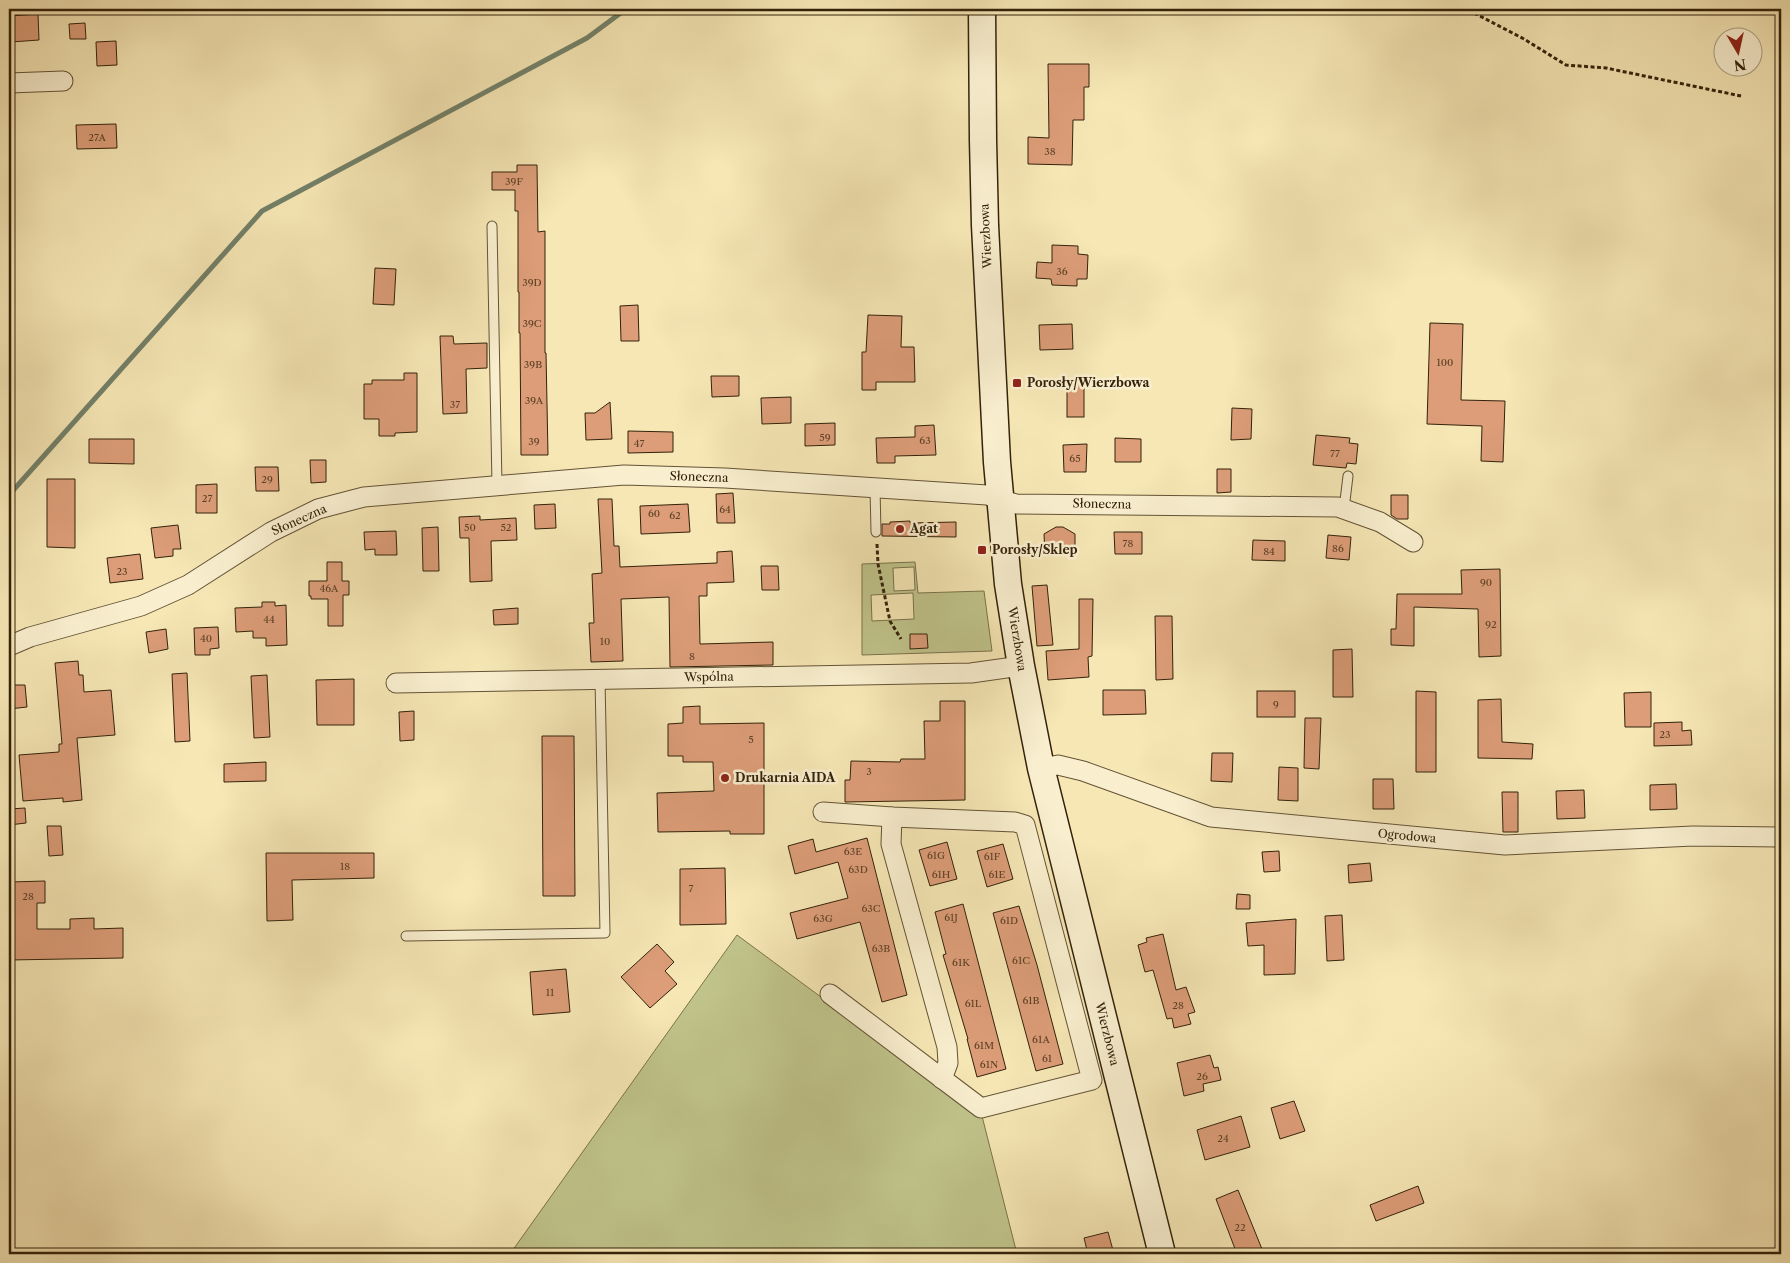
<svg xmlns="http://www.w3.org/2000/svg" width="1790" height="1263" viewBox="0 0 1790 1263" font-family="'Libre Caslon Text',serif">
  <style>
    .green { fill: #c0c48b; stroke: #7a734a; fill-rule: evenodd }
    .water { fill: #9dc1a9; stroke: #738169 }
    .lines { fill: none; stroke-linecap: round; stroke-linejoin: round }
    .stream { stroke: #738169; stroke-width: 5 }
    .building { fill: #dc9d78; stroke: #33220a }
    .lane-casing { stroke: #645335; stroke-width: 11 }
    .street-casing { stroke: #645335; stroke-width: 21 }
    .secondary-casing { stroke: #33220a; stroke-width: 29 }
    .path { stroke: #33220a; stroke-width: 3; stroke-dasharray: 4 2.5; stroke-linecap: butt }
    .lane { stroke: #f9efcf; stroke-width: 9 }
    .street { stroke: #f9efcf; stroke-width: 19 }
    .secondary { stroke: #f9efcf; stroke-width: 26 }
    .poi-dot { fill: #8f2418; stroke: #f9efcf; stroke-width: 2 }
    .labels { text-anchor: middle; stroke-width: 5; stroke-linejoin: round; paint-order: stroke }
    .number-label { font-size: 10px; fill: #5d4126 }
    .street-label { font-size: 12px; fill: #33220a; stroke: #f9efcf }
    .poi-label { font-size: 12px; font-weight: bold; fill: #33220a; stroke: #f9efcf; text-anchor: start }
  </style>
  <rect width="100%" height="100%" fill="#f6e7b5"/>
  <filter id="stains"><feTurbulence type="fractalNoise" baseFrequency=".004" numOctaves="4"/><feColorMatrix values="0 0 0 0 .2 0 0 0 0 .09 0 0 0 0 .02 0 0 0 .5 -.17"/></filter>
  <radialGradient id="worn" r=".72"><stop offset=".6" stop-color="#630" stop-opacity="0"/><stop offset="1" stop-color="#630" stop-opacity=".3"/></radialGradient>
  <g class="green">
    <path d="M915,562L918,593L984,591L992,651L862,655V564ZM914,567L915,590L894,591L893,568ZM913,593L914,619L872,621L871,595Z"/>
    <polygon points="737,935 982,1116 1017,1254 510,1254"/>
  </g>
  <polygon class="water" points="1781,668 1781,797 1780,706 1778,678"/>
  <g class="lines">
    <polyline class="stream" points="9,495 262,211 587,38 626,9"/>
  </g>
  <g class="building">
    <polygon points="38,14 39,40 11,42 10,16"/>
    <polygon points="85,23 86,39 70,39 69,24"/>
    <polygon points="116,41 117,65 97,66 96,42"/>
    <polygon points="1048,64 1089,64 1089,87 1084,87 1084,120 1073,120 1072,165 1028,164 1028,137 1049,138"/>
    <polygon points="116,124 117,148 77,149 76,125"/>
    <polygon points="517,165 537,165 538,232 545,231 545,353 546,353 548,455 521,455 520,333 519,333 519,292 518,292 518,211 515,211 515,190 492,190 492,172 517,172"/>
    <polygon points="1052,245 1078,246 1078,254 1088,255 1087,279 1077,279 1077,286 1052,285 1051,279 1036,278 1037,262 1052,263"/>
    <polygon points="375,268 396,269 394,305 373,304"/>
    <polygon points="638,305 639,341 621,341 620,306"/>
    <polygon points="868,315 902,316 901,347 914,347 915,382 876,382 876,390 862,390 862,352 866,352"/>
    <polygon points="1430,323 1463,324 1461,400 1505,401 1503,462 1481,461 1482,426 1427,424"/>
    <polygon points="1072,324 1073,349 1040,350 1039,325"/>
    <polygon points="440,336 453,336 454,344 487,343 487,368 466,369 467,413 443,414"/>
    <polygon points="404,373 417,373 417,432 395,433 395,436 379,436 379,419 364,419 364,384 372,384 372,380 404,380"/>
    <polygon points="711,376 739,376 739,396 712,397"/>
    <rect x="1067" y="381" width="17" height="36"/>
    <polygon points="791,397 791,423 762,424 761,398"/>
    <polygon points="610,402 612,439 586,440 585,413 595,413"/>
    <polygon points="1232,408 1252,409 1251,439 1231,440"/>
    <polygon points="835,423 835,445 805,446 805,424"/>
    <polygon points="934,425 936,455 895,456 895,463 877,463 876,438 915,437 915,426"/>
    <polygon points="628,431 673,432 673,452 628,453"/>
    <polygon points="1316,435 1350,438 1349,443 1358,444 1356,464 1347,463 1346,468 1313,465"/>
    <polygon points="1115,438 1141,439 1141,462 1115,462"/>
    <polygon points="89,439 134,439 134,464 89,463"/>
    <polygon points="1087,444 1086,472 1064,472 1063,445"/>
    <polygon points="310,460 326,460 326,482 311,483"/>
    <polygon points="255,467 278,467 279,491 256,491"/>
    <polygon points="1217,469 1231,469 1231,492 1217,493"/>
    <polygon points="47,479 75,479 75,548 47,547"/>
    <polygon points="217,484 217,513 196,513 196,485"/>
    <polygon points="733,493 735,523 717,523 716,494"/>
    <polygon points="1391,495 1408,495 1408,519 1397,519 1391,515"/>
    <polygon points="598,499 612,499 614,546 619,546 620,567 717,563 717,552 732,551 734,582 707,583 707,596 699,596 700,644 773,642 773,665 670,667 669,597 621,599 623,661 591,662 589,623 594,623 592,574 602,573"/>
    <polygon points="555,504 556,528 535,529 534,505"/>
    <polygon points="688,504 690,532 641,534 640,506"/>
    <polygon points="480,516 480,520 516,518 517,540 491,541 492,581 470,582 469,538 460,538 459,517"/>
    <polygon points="910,521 910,523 956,522 956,537 882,536 882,524 890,524 890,522"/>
    <polygon points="178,525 181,549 173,549 173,556 155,558 151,528"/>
    <polygon points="438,527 439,571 423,571 422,528"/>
    <polygon points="1056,527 1063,527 1075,534 1075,555 1045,555 1044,534"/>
    <polygon points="396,531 397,555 375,555 375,549 365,550 364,532"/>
    <polygon points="1114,532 1142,532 1142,554 1115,554"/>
    <polygon points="1328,535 1351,537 1349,560 1326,558"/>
    <polygon points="1253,540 1285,541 1285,561 1252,560"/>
    <polygon points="140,554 143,579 110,583 107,558"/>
    <polygon points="327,562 342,562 342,581 349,581 349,595 343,595 343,626 328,626 328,599 311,599 311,596 309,596 309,581 327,581"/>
    <polygon points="761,566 778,566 779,590 762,590"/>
    <polygon points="1500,569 1501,656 1479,657 1478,609 1414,607 1414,646 1391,645 1391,629 1396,629 1397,594 1462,594 1461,570"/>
    <polygon points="1047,585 1053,645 1037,646 1032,586"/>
    <polygon points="1079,599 1093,599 1092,656 1088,657 1089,677 1048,680 1046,651 1079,649"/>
    <polygon points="262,602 275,602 275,606 286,605 287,645 266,646 266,638 253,638 253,631 236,632 235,608 262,607"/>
    <polygon points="518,608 518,624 494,625 493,610"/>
    <polygon points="1155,616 1172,616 1173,679 1156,680"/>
    <polygon points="218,627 219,648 210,649 210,655 195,655 194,628"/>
    <polygon points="166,629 168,649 149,653 146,632"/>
    <polygon points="910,634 927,634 928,648 910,649"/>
    <polygon points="1352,649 1353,697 1333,697 1333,650"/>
    <polygon points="78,661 79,675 83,675 84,692 111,690 115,735 77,738 82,800 63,802 63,798 23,801 19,755 59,752 59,744 62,744 55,663"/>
    <polygon points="187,673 190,741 175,742 172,674"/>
    <polygon points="267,675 270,737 254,738 251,676"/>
    <polygon points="354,679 354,725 317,725 316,680"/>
    <polygon points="9,685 25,685 27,707 9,709"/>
    <polygon points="1103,690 1145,690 1146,714 1103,715"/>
    <rect x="1257" y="691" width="38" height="26"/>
    <polygon points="1416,691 1436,692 1436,772 1416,772"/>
    <polygon points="1651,692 1651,727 1625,727 1624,693"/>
    <polygon points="1501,699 1502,742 1533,744 1532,759 1478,758 1478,700"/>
    <polygon points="940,701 965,701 965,800 845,802 845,780 850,780 851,761 900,762 901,759 925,759 924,721 940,721"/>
    <polygon points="700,706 700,724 764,723 764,834 730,834 730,831 658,832 657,793 714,791 713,762 683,762 683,756 668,756 668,724 683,723 683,707"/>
    <polygon points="414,711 414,740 400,741 399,712"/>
    <polygon points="1305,718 1321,718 1319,769 1304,768"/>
    <polygon points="1682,722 1682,731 1691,730 1692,745 1654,746 1654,723"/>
    <polygon points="542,736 574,736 575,896 543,896"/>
    <polygon points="1212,753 1233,753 1232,782 1211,781"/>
    <polygon points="266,762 266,781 224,782 224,764"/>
    <polygon points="1279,767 1298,768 1298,801 1278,800"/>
    <polygon points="1373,779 1393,779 1394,809 1373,809"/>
    <polygon points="1676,784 1677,809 1650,810 1650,785"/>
    <polygon points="1584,790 1585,818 1557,819 1556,791"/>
    <polygon points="1502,792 1518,792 1518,832 1503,832"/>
    <polygon points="25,808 26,823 9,825 9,809"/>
    <polygon points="47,826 61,826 63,855 49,856"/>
    <polygon points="867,838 907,995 882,1002 860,922 797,939 790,913 848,898 838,862 795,874 788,846 813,839 816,852"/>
    <polygon points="947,842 957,879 930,886 919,850"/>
    <polygon points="1003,844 1013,879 987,887 977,851"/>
    <polygon points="1279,851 1280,871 1264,872 1262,852"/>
    <polygon points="266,853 374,853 374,878 292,880 293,920 267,921"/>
    <polygon points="1370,863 1372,881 1349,883 1348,865"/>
    <polygon points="725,868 726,924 680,925 680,869"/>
    <polygon points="45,881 45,903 37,903 37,929 70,929 70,919 94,918 94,929 123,928 123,958 9,960 10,882"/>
    <polygon points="1237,894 1250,895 1250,909 1236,909"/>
    <polygon points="963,904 1006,1069 977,1077 967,1039 968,1039 943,955 946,954 935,912"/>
    <polygon points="1019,906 1037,965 1063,1064 1036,1071 993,913"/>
    <polygon points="1342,915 1344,960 1327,961 1325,916"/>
    <polygon points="1296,919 1295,974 1264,975 1264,945 1248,946 1246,923"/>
    <polygon points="1163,934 1176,990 1186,987 1195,1012 1188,1014 1191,1024 1174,1028 1172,1018 1167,1019 1153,970 1145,972 1138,945 1147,942 1146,938"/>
    <polygon points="657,944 674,962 665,971 677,984 650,1008 621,977"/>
    <polygon points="566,969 570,1012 533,1015 530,972"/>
    <polygon points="1210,1055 1214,1068 1218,1067 1221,1080 1203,1084 1204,1091 1184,1096 1177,1063"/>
    <polygon points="1294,1101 1305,1131 1280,1139 1271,1108"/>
    <polygon points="1241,1116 1250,1147 1205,1160 1197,1130"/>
    <polygon points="1418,1186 1424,1203 1376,1221 1370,1205"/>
    <polygon points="1238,1190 1264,1254 1237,1254 1216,1199"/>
    <polygon points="1108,1232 1114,1254 1088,1254 1084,1238"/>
  </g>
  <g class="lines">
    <g class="lane-casing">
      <g id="lane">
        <polyline points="492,226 497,485"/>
        <polyline points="875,488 876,532"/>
        <polyline points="1344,509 1348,476"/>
        <polyline points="406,936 605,933 600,679"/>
      </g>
    </g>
    <g class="street-casing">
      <g id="street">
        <polyline points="9,83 63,81"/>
        <polyline points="9,646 30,637 141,606 188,585 271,532 318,509 364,497 624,475 725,478 987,495 1016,504 1338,507 1380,522 1413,542"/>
        <polyline points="396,683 971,673 1021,666"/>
        <polyline points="1041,768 1058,765 1083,771 1211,817 1505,845 1693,836 1781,837"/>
        <polyline points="823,812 892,817 1015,822 1025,825 1092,1080 981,1108 830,994"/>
        <polyline points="892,817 891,844 947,1047 948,1063 942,1079"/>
      </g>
    </g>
    <g class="secondary-casing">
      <polyline id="secondary" points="982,9 983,140 985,225 997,462 1008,584 1021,666 1041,768 1162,1254"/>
    </g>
    <g class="path">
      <polyline points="1462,9 1476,14 1524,39 1566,65 1606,68 1741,96"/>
      <polyline points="877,544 878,564 890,621 901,639"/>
    </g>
    <use href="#lane" class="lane"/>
    <use href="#street" class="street"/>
    <use href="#secondary" class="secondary"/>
  </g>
  <g class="poi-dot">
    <rect x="1012" y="378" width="10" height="10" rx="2.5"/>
    <circle cx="900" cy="529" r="5"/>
    <rect x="977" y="545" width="10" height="10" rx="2.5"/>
    <circle cx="725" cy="778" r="5"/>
  </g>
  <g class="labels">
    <g class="number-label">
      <text x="97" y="141">27A</text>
      <text x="1050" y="155">38</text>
      <text x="514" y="185">39F</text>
      <text x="1062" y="275">36</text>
      <text x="532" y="286">39D</text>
      <text x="532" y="327">39C</text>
      <text x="1445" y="366">100</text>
      <text x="533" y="368">39B</text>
      <text x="534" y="404">39A</text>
      <text x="455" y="408">37</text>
      <text x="825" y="441">59</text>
      <text x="925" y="444">63</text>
      <text x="534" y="445">39</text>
      <text x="639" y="447">47</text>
      <text x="1335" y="457">77</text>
      <text x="1075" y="462">65</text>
      <text x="267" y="483">29</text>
      <text x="207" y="502">27</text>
      <text x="725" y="513">64</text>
      <text x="654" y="517">60</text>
      <text x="675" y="519">62</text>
      <text x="470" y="531">50</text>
      <text x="506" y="531">52</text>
      <text x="1128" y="547">78</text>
      <text x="1338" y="552">86</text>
      <text x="1269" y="555">84</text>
      <text x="122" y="575">23</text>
      <text x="1486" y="586">90</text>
      <text x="329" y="592">46A</text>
      <text x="269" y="623">44</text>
      <text x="1491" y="628">92</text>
      <text x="206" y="642">40</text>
      <text x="605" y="645">10</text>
      <text x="692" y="660">8</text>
      <text x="1276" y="708">9</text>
      <text x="1665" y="738">23</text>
      <text x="751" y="743">5</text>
      <text x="869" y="775">3</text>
      <text x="853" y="855">63E</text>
      <text x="936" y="859">61G</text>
      <text x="992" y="860">61F</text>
      <text x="345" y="870">18</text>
      <text x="858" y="873">63D</text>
      <text x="941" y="878">61H</text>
      <text x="997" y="878">61E</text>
      <text x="691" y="892">7</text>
      <text x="28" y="900">28</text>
      <text x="871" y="912">63C</text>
      <text x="951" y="921">61J</text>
      <text x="823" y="922">63G</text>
      <text x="1009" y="924">61D</text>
      <text x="881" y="952">63B</text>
      <text x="1021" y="964">61C</text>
      <text x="961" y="966">61K</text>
      <text x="550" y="996">11</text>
      <text x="1031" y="1004">61B</text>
      <text x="973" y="1007">61L</text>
      <text x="1178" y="1009">28</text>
      <text x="1041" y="1043">61A</text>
      <text x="984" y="1049">61M</text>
      <text x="1047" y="1062">61</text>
      <text x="989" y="1068">61N</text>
      <text x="1202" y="1080">26</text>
      <text x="1223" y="1142">24</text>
      <text x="1240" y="1231">22</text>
    </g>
    <g class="street-label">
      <text transform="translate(986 236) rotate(-93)" y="4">Wierzbowa</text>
      <text transform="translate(699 477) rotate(2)" y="4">Słoneczna</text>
      <text transform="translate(1102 504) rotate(1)" y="4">Słoneczna</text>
      <text transform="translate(299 520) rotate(-24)" y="4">Słoneczna</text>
      <text transform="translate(1017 639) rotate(81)" y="4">Wierzbowa</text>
      <text transform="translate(709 677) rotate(-1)" y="4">Wspólna</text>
      <text transform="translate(1407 836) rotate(5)" y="4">Ogrodowa</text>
      <text transform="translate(1107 1034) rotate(76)" y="4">Wierzbowa</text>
    </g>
    <g class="poi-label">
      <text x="1027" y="387">Porosły/Wierzbowa</text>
      <text x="910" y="533">Agat</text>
      <text x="992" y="554">Porosły/Sklep</text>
      <text x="735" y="782">Drukarnia AIDA</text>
    </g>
  </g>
  <rect width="1790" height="1263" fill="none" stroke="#f6e7b5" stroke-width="30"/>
  <rect x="10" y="10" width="1770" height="1243" fill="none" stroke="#33220a" stroke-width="2.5"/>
  <rect x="15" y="15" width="1760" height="1233" fill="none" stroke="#33220a"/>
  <g transform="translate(1738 52) rotate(171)"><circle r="24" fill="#f9efcf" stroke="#aa9d80"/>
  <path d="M0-4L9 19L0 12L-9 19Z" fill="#8f2418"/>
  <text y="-8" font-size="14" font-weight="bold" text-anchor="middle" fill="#33220a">N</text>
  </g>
  <rect width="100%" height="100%" filter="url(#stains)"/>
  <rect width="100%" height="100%" fill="url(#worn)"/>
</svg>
